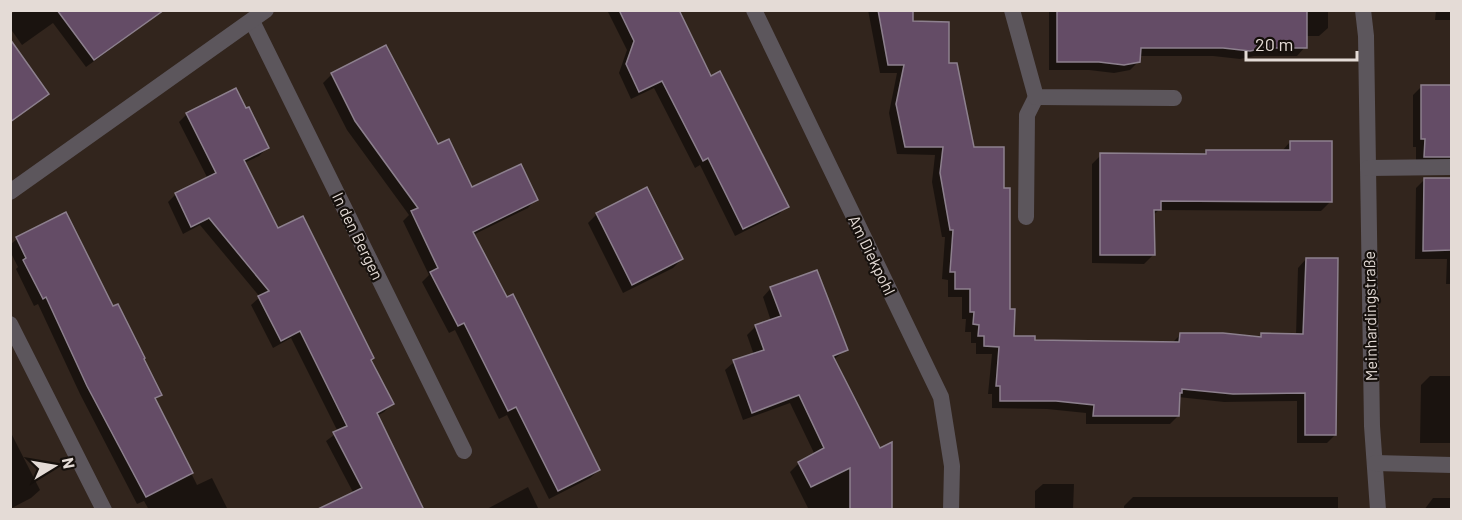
<svg xmlns="http://www.w3.org/2000/svg" width="1462" height="520" viewBox="0 0 1462 520" font-family="Barlow,sans-serif">
  <style>
    .shadow { fill: #0007 }
    .building { fill: #644c66; stroke: #8d808e; stroke-width: 1.5 }
    .lines { fill: none; stroke-linecap: round; stroke-linejoin: round }
    .service { stroke: #5c565c; stroke-width: 16 }
    .minor { stroke: #5c565c; stroke-width: 16 }
    .labels { text-anchor: middle; stroke-width: 4.5; stroke-linejoin: round; paint-order: stroke }
    .street-label { font-size: 16px; fill: #e4dbd6; stroke: #16100c }
  </style>
  <rect width="100%" height="100%" fill="#32251d"/>
  <g class="shadow">
    <polygon points="16,10 164,10 86,67 53,23 22,45 10,28 10,15"/>
    <polygon points="607,10 677,10 710,78 787,206 779,214 735,236 700,165 695,168 654,88 631,99 619,73 627,50"/>
    <polygon points="868,10 911,10 911,23 948,65 1009,311 1013,338 1033,342 1172,343 1181,334 1258,339 1262,335 1296,335 1298,268 1306,259 1335,435 1327,443 1297,443 1297,401 1224,402 1178,397 1178,416 1170,424 1086,424 1086,413 1047,409 992,408 992,394 988,394 992,354 976,354 976,343 971,343 971,332 965,332 966,319 962,319 962,297 948,297 948,280 942,279 945,237 942,237 932,182 935,155 897,154 889,113 897,73 880,73"/>
    <polygon points="1049,10 1328,10 1328,28 1319,36 1305,36 1305,47 1297,56 1254,56 1240,59 1213,56 1139,56 1139,61 1130,70 1114,73 1089,70 1049,70"/>
    <polygon points="1436,10 1452,10 1452,20 1435,20"/>
    <polygon points="10,42 47,93 39,102 10,122"/>
    <polygon points="332,74 437,146 471,189 536,199 528,208 473,235 599,470 590,478 549,499 507,415 499,419 455,330 449,333 422,282 429,275 403,221 409,215 347,130 323,83"/>
    <polygon points="1422,86 1452,86 1452,170 1416,165 1416,147 1413,147 1413,95"/>
    <polygon points="187,114 267,148 259,156 244,163 278,231 370,360 392,404 384,412 377,416 422,507 354,494 326,441 338,432 291,338 273,348 251,305 260,297 200,225 183,234 168,202 175,195 208,179 179,122"/>
    <polygon points="1290,142 1330,202 1321,211 1159,210 1152,216 1153,255 1144,264 1092,263 1092,164 1101,155 1203,155 1206,151 1281,152"/>
    <polygon points="1425,179 1452,179 1452,284 1446,284 1447,259 1415,259 1416,188"/>
    <polygon points="597,214 682,259 673,268 623,293 588,223"/>
    <polygon points="17,239 113,308 160,395 155,400 197,485 212,478 228,510 149,510 144,501 137,504 80,394 38,304 34,306 16,269 18,267 10,251 10,245"/>
    <polygon points="771,288 846,350 833,360 890,510 809,510 790,472 799,463 815,455 790,403 743,420 725,370 734,362 754,355 747,335 756,326 771,321 763,297"/>
    <polygon points="1430,376 1452,376 1452,443 1420,443 1421,385"/>
    <polygon points="10,431 40,490 31,498 10,509"/>
    <polygon points="1043,484 1074,484 1073,510 1035,510 1035,491"/>
    <polygon points="528,487 539,510 485,510"/>
    <polygon points="1133,497 1338,497 1338,510 1124,510 1124,506"/>
    <polygon points="1433,498 1452,498 1452,510 1424,510"/>
  </g>
  <g class="building">
    <polygon points="57,10 164,10 94,60"/>
    <polygon points="619,10 679,10 711,76 720,71 789,207 743,229 708,158 703,161 662,81 639,92 626,64 634,41"/>
    <polygon points="878,10 913,10 913,21 949,22 949,63 957,63 974,147 1004,147 1004,188 1010,188 1010,309 1015,309 1014,336 1035,336 1035,340 1179,342 1180,333 1223,333 1261,337 1261,333 1303,334 1306,258 1338,258 1336,435 1305,435 1305,393 1233,394 1182,389 1182,393 1180,393 1179,416 1093,416 1094,405 1056,401 1000,401 1000,386 996,386 999,347 984,346 984,336 978,336 979,325 973,324 974,312 970,312 970,289 955,289 955,272 950,272 953,230 950,230 940,173 943,147 905,147 896,104 904,65 888,65"/>
    <polygon points="1057,10 1307,10 1307,48 1264,48 1250,51 1223,48 1141,48 1140,62 1124,65 1099,62 1057,62"/>
    <polygon points="10,39 49,94 10,122"/>
    <polygon points="386,45 438,144 449,139 472,187 521,164 538,200 473,232 507,297 513,294 600,470 558,491 516,407 508,411 464,323 458,326 430,272 438,268 411,211 418,208 355,121 331,73"/>
    <polygon points="1421,85 1452,85 1452,157 1424,157 1425,139 1421,139"/>
    <polygon points="236,88 246,108 249,107 269,148 244,160 278,228 303,216 374,358 371,360 394,404 377,413 424,510 316,510 362,488 333,432 347,426 300,331 281,341 258,296 269,291 209,218 191,227 175,193 216,173 186,113"/>
    <polygon points="1290,141 1332,141 1332,202 1161,201 1161,210 1154,210 1155,255 1100,255 1100,153 1206,154 1206,150 1290,150"/>
    <polygon points="1424,178 1452,178 1452,250 1423,251"/>
    <polygon points="647,187 683,259 632,285 596,213"/>
    <polygon points="66,212 113,306 118,304 145,358 144,359 162,395 155,398 193,473 146,497 87,386 46,297 43,299 23,260 26,258 16,237"/>
    <polygon points="817,270 848,350 833,356 880,448 892,442 892,510 850,510 850,468 811,487 798,462 824,448 799,395 752,413 733,360 764,350 755,325 781,316 770,287"/>
  </g>
  <g class="lines">
    <polyline class="service" points="1026,217 1027,115 1036,97"/>
    <g class="minor">
      <polyline points="754,10 941,397 952,466 951,510"/>
      <polyline points="1012,10 1036,97 1174,98"/>
      <polyline points="1363,10 1366,36 1372,426 1378,510"/>
      <polyline points="252,21 464,451"/>
      <polyline points="1368,168 1452,167"/>
      <polyline points="10,192 266,10"/>
      <polyline points="10,324 104,510"/>
      <polyline points="1375,463 1452,465"/>
    </g>
  </g>
  <g class="labels">
    <g class="street-label">
      <text transform="translate(358 236) rotate(64)" y="6">In den Bergen</text>
      <text transform="translate(872 255) rotate(64)" y="6">Am Diekpohl</text>
      <text transform="translate(1370 316) rotate(-91)" y="6">Meinhardingstraße</text>
    </g>
  </g>
  <rect width="1462" height="520" fill="none" stroke="#e4dbd6" stroke-width="24"/>
  <g transform="translate(54 466) rotate(79)" stroke="#16100c" stroke-width="4.5" paint-order="stroke">
  <path d="M0-4.5L10 22L0 15L-10 22Z" fill="#e4dbd6"/>
  <text y="-9" font-size="16" font-weight="bold" text-anchor="middle" fill="#e4dbd6">N</text>
  </g>
  <path d="M1246 51v9h111v-9" fill="none" stroke="#e4dbd6" stroke-width="3"/>
  <text x="1255" y="51" font-size="18" fill="#e4dbd6" stroke="#16100c" stroke-width="4.5" paint-order="stroke">20 m</text>
</svg>
